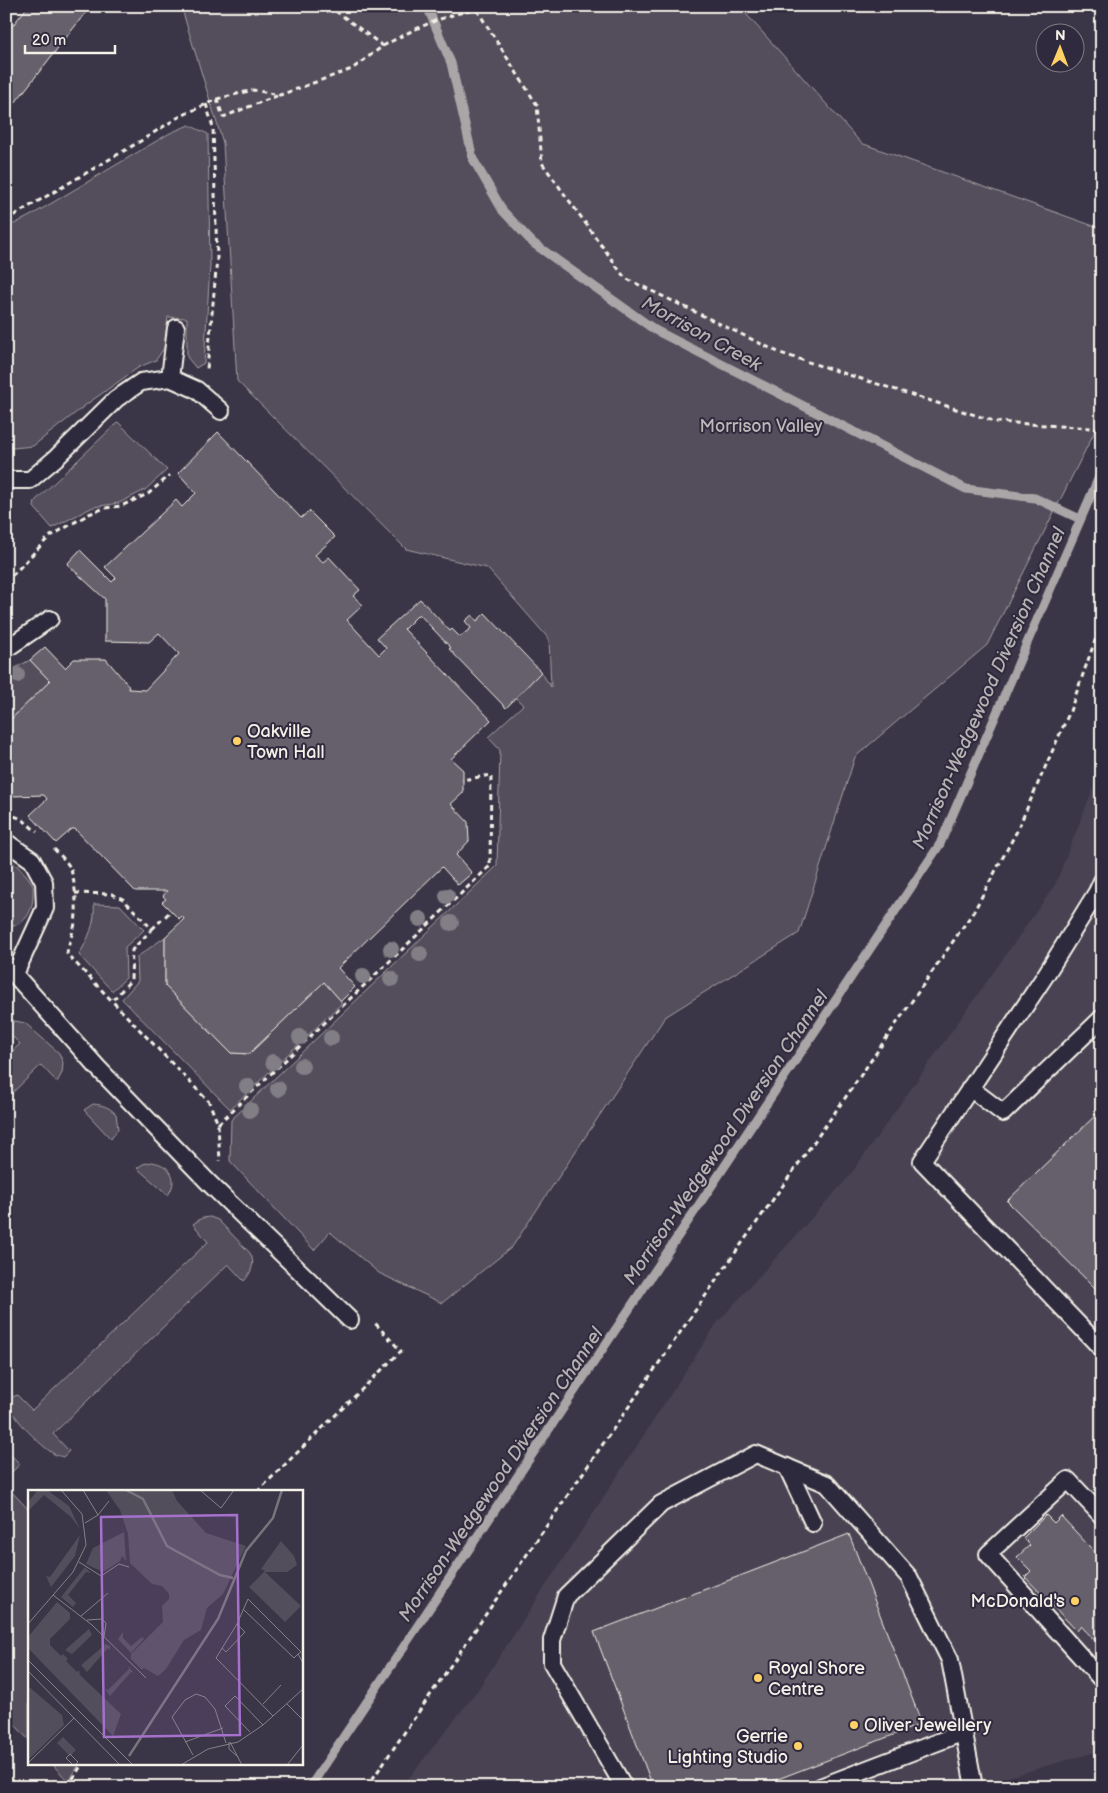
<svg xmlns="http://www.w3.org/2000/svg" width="1108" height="1793" viewBox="0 0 1108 1793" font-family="'Balsamiq Sans',sans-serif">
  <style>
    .built { fill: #484352 }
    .green { fill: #534e5c; stroke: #a4a0a2 }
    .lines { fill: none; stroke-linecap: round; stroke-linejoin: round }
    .stream { stroke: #aaa6a7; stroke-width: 9 }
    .building { fill: #65616c; stroke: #f4f1e8 }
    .lane-casing { stroke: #f4f1e8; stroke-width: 20 }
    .path { stroke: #f4f1e8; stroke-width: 3; stroke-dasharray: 5 4; stroke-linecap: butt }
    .lane { stroke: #2f2a3d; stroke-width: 16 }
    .tree { fill: #827e85 }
    .poi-dot { fill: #ffd166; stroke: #2f2a3d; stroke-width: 2 }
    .labels { text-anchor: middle; stroke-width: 4; stroke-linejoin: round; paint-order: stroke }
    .park-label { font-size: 18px; fill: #bcb8b7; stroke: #2f2a3d }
    .poi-label { font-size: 18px; fill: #f4f1e8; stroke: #2f2a3d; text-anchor: start }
    .water-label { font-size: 19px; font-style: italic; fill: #b6b2b2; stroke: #2f2a3d }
    .inset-river { fill: none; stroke: #78747b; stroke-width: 2.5 }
    .inset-road { fill: none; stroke: #858187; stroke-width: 1 }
    .view { fill: #a571cd; fill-opacity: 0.15; stroke: #a571cd; stroke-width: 2.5 }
    .inset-edge { fill: none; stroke: #f4f1e8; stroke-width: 2.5 }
  </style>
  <rect width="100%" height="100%" fill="#3b3647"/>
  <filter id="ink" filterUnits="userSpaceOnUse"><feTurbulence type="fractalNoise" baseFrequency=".02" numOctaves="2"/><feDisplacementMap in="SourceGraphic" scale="10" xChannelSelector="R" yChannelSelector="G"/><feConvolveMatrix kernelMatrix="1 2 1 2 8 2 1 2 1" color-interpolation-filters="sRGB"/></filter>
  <g filter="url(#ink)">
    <polygon class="built" points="1102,766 1102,1750 973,1787 402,1787 477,1691 717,1323 848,1178 1055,885"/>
    <g class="green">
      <polygon points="181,6 739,6 861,143 1102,229 1102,417 987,645 855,757 799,933 665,1017 512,1247 442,1303 379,1273 330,1232 314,1250 230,1161 231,1120 497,866 500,750 488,737 523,705 515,697 541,672 551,687 549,639 487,568 406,549 237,381 223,143"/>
      <polygon points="189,125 208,134 210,266 204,363 196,368 187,357 187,318 168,317 164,348 156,360 139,367 87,404 33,446 13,448 6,446 6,228 30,216 170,133"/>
      <polygon points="118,422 167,470 145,490 119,503 93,507 52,528 34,507 35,501"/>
      <polygon points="30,660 50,681 6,724 6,673"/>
      <path d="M6,857C15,864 29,875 33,886C33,887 33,894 33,894C33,912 25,926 6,927Z"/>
      <path d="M94,904L120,905L144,930L125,947L126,978L112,991L79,955C88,939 96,923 94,904Z"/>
      <polygon points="165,937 165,986 231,1053 249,1054 324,982 341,1001 341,1004 230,1109 122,999 138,981 137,957"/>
      <polygon points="15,1021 25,1023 59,1053 63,1063 62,1073 57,1082 41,1065 6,1099 6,1057 20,1044 6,1030 6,1026"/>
      <path d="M93,1104C103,1105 109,1107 116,1114L118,1129L111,1139L84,1110Z"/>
      <path d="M152,1162C171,1165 179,1179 168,1195L137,1168L143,1164Z"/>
      <path d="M210,1217L218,1220L250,1253C256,1263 251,1273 244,1281L228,1264L53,1434L69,1451L63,1457C63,1457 56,1455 56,1455C45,1450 16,1421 12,1410C10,1406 11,1402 11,1398L17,1395L32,1410L208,1242L193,1224L202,1218Z"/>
      <polygon points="6,1450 20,1464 6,1478"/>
      <polygon points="6,1486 29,1510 29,1740 6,1715"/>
      <polygon points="52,1764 79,1764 69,1782"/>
    </g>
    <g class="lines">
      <g class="stream">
        <polyline points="427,6 451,63 473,159 503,211 533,243 655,330 966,489 1035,498 1080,519"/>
        <polyline points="310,1787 940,844 1102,470"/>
      </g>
    </g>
    <g class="building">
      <polygon points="28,6 90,7 7,113 6,34"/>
      <polygon points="218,432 301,518 309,511 335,537 315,555 323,562 329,557 360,590 353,596 363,605 347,620 379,655 386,648 377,638 420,599 450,631 452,629 460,637 471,628 465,621 472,615 477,621 485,613 541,672 506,708 449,649 451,648 419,614 404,629 491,720 451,759 463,770 463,793 451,804 468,822 469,841 456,855 472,873 458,885 442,867 338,968 355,987 341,1001 324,982 249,1054 231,1053 165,986 165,937 184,919 182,916 179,919 162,902 166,899 163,896 167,891 135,891 75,829 72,829 56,843 30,815 47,799 44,795 13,796 6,789 6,724 50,681 30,660 45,647 65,668 74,659 106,659 128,685 129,689 145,690 179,654 159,633 149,642 105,641 105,599 67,564 80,550 112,582 116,578 105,567 176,500 182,507 196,493 178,473"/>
      <polygon points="1102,1109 1102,1295 1007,1201"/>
      <polygon points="1046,1515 1054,1523 1061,1516 1102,1560 1102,1648 1081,1626 1077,1631 1025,1577 1031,1571 1017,1557 1030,1545 1023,1538"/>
      <polygon points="849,1534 922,1724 757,1787 653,1787 594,1632"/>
    </g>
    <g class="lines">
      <g class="lane-casing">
        <g id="lane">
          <polyline points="170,378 176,328"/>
          <polyline points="6,480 30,480 57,457 116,399 141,382 170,378 197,390 221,411"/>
          <polyline points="6,649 50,619"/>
          <polyline points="6,842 32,860 44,882 45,908 15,974"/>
          <polyline points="1102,881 1097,892 1045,976 922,1161 1102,1349"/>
          <polyline points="6,965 98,1068 210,1184 350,1320"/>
          <polyline points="970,1088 1003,1113 1102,1018"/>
          <polyline points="787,1467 813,1523"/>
          <polyline points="1102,1516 1068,1480 988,1554 1102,1680"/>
          <polyline points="624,1787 552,1663 552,1640 566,1596 661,1504 756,1454 827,1484 909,1577 950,1660 974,1787"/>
          <polyline points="820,1787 964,1732"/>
        </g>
      </g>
      <g class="path">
        <polyline points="477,10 537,105 542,163 625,278 780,353 997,422 1092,428 1102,432"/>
        <path d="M383,46C412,30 444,14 477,10L478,6"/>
        <polyline points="217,99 223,117 279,95"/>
        <polyline points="206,104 213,127 217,259 207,369"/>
        <polyline points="6,220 139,142 177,118 217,99 253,90 280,95 352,69 383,46 329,6"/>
        <polyline points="6,582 49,537 89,514 105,508 121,506 148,494 170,475"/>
        <polyline points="6,813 22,819 37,832"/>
        <path d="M54,849C60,855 68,862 71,870C76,887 78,911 74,928C71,938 68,945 67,954L209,1102L218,1124L220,1161"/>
        <polyline points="75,893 112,894 123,899 152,929 132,950 131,980 111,1002"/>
        <polyline points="152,929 171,911"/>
        <polyline points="218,1124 490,866 491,775 462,780"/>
        <polyline points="257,1492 401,1351 373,1321"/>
        <polyline points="68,1787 82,1764"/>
        <polyline points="367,1787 605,1441 735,1253 843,1101 974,911 1017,831 1070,711 1102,621"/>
      </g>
      <use href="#lane" class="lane"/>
    </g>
    <g class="tree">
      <circle cx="17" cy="675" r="8"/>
      <circle cx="447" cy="896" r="8"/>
      <circle cx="420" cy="919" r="8"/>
      <circle cx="451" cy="923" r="8"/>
      <circle cx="391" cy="949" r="8"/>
      <circle cx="420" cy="954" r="8"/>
      <circle cx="363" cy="976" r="8"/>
      <circle cx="391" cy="979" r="8"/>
      <circle cx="300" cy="1037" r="8"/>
      <circle cx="331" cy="1038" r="8"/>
      <circle cx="273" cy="1062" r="8"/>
      <circle cx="302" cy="1066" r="8"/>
      <circle cx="247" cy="1086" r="8"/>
      <circle cx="278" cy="1089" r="8"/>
      <circle cx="250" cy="1110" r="8"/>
    </g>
  </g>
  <g class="poi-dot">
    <circle cx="237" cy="741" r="5"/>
    <circle cx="1075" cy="1601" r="5"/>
    <circle cx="758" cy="1678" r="5"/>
    <circle cx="854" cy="1725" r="5"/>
    <circle cx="798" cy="1746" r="5"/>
  </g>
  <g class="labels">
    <g class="park-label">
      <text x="761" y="432">Morrison Valley</text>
    </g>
    <g class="poi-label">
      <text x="247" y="737">Oakville<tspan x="247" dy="21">Town Hall</tspan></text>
      <text x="1065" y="1607" text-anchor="end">McDonald's</text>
      <text x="768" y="1674">Royal Shore<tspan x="768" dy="21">Centre</tspan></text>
      <text x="864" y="1731">Oliver Jewellery</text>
      <text x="788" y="1742" text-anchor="end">Gerrie<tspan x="788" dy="21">Lighting Studio</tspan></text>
    </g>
    <g class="water-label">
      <text transform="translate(702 333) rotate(29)" y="7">Morrison Creek</text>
      <text transform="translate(988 688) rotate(-66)" y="7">Morrison-Wedgewood Diversion Channel</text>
      <text transform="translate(725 1137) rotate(-56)" y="7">Morrison-Wedgewood Diversion Channel</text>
      <text transform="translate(500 1474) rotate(-56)" y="7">Morrison-Wedgewood Diversion Channel</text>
    </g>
  </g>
  <g transform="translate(28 1490)">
    <rect width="275" height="275" fill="#3b3647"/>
    <path d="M10,0H19L41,16L52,39L43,27L16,5L0,21V12ZM78,0H144L149,11L178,43L218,56L195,104L179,118L173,140L156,150L138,179L130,186L116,178L114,180L103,169V164L135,132L134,116L141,109V104L134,96L124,94L102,73L100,44L92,20ZM96,42L98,71L94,66L92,71L75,82L58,74L65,58ZM52,45L47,66L23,97L18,86L22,87ZM253,51L266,66L269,75L259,82H237L273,116L257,132L221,97L237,81L233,79ZM57,77L63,83L58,82L40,105L48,113L45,117L33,107ZM29,112L42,123V129L22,149V155L33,166L35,164L40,169L38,171L49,182L51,180L52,185L93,224L85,246L0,158V147ZM61,139L64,145L44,164L37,160ZM95,142V148L103,156L114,147L116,149L103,163L90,149ZM75,153L82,156V160L80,158L59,182L53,175L77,155ZM100,176L106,183L103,182L82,206L77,199L80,200L101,179ZM0,196L34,225L36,235L0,270ZM35,247L48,260L42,266L29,253Z" fill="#534e5c"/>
    <path class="inset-river" d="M98,0L115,9L139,56L192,85L205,88M101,266L190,129L218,61L245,28L254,0"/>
    <path class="inset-road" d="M55,0L70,25M172,0L193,18L206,0M57,33L70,25L81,11M51,72L73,86L91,74L101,77M25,105L64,135L118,188M215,119L266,168L270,164M53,126L80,103M59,130L74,129L78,133L76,147M0,134L45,82L58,55L54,24L33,0M194,158L198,162L217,142L209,134M0,170L105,275M0,181L92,275M235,214L253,195M259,214L275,230M245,226L188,168L209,134L220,109L273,162L270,164L275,173M222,242L197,216L207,206L235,235M157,252L195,238M201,252V259L210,267M202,252L214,275M165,265L144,227L157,210L168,204L177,207L187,219L198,253M0,273L46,228M45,275L38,268L42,264L50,272L47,275M153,275L180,259L210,252L235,235L275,199M259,275L275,255"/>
    <path class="view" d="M209,25L212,245L76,247L73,27Z"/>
    <rect width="275" height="275" class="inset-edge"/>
  </g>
  <rect width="1108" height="1793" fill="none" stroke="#2f2a3d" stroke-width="25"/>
  <rect x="12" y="12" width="1083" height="1768" fill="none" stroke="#f4f1e8" stroke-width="2" filter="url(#ink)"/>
  <g transform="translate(1060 48) rotate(1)"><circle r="24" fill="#2f2a3d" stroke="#7e7a81"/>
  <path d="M0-4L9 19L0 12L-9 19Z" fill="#ffd166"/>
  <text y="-8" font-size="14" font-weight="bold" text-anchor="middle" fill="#f4f1e8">N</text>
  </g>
  <path d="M25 45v8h90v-8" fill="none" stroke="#f4f1e8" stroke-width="2.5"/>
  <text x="32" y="45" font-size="15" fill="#f4f1e8" stroke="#2f2a3d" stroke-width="4" paint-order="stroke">20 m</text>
</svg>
